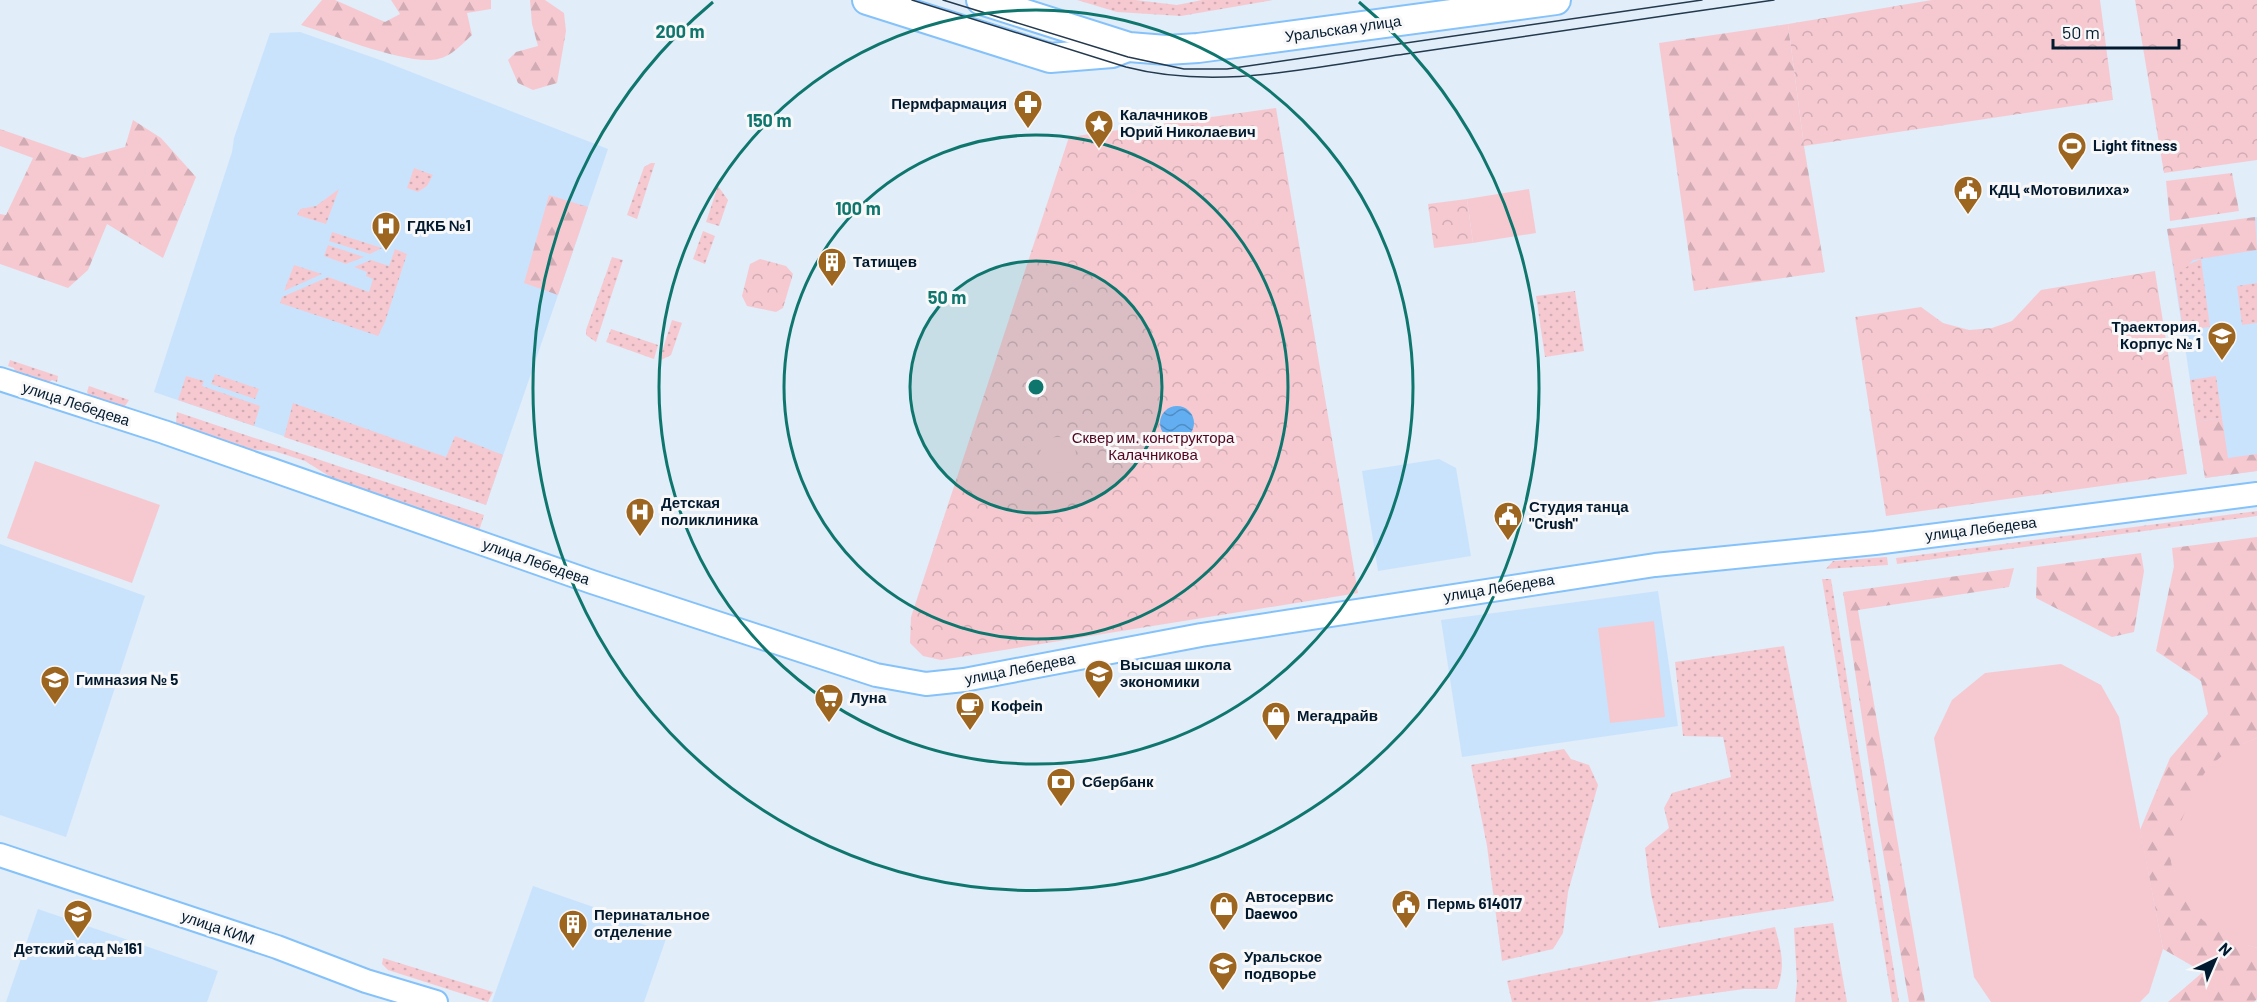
<svg xmlns="http://www.w3.org/2000/svg" width="2257" height="1002" viewBox="0 0 2257 1002" font-family="Barlow,sans-serif">
  <style>
    .built { fill: #c9e3fd }
    .grass { fill: url(#grass-dots) }
    .forest { fill: url(#forest-firs) }
    .park { fill: url(#park-crowns) }
    .pitch { fill: #f6c9d1 }
    .water { fill: url(#water-waves) }
    .lines { fill: none; stroke-linecap: round; stroke-linejoin: round }
    .tertiary-casing { stroke: #85c2fa; stroke-width: 26 }
    .primary-casing { stroke: #85c2fa; stroke-width: 32 }
    .tertiary { stroke: #fff; stroke-width: 22 }
    .primary { stroke: #fff; stroke-width: 28 }
    .tram { stroke: #23394d; stroke-width: 1.5 }
    .ring { fill: none; stroke: #0f766e; stroke-width: 3 }
    .labels { text-anchor: middle; stroke-width: 6; stroke-linejoin: round; paint-order: stroke }
    .street-label { font-size: 15px; fill: #021a2f; stroke: #f8f8f8 }
    .poi-label { font-size: 15px; font-weight: bold; fill: #021a2f; stroke: #f8f8f8; text-anchor: start }
    .park-label { font-size: 15px; fill: #530421; stroke: #f8f8f8 }
    .centre { fill: #0f766e; stroke: #f8f8f8; stroke-width: 3 }
    .ring-label { font-size: 18px; text-anchor: middle; font-weight: bold; fill: #0f766e; stroke: #f8f8f8; stroke-width: 6; stroke-linejoin: round; paint-order: stroke }
  </style>
  <defs>
    <pattern id="grass-dots" width="8" height="8" patternUnits="userSpaceOnUse" patternTransform="scale(1.5)"><rect width="8" height="8" fill="#f6c9d1"/><path d="M2 2h.1M6 6h.1" fill="none" stroke="#d1acb4" stroke-width="1.8" stroke-linecap="round"/></pattern>
    <pattern id="forest-firs" width="22" height="20" patternUnits="userSpaceOnUse" patternTransform="scale(1.5)"><rect width="22" height="20" fill="#f6c9d1"/><path d="M5 1l3.5 6h-7zM16 11l3.5 6h-7z" fill="#d1acb4"/></pattern>
    <pattern id="park-crowns" width="20" height="18" patternUnits="userSpaceOnUse" patternTransform="scale(1.5)"><rect width="20" height="18" fill="#f6c9d1"/><path d="M2 6a3 3 0 1 1 6 0M12 15a3 3 0 1 1 6 0" fill="none" stroke="#d1acb4"/></pattern>
    <pattern id="water-waves" width="16" height="10" patternUnits="userSpaceOnUse" patternTransform="scale(1.5)"><rect width="16" height="10" fill="#63aef1"/><path d="M0 5q4-4 8 0t8 0" fill="none" stroke="#4f8dc4"/></pattern>
  </defs>
  <rect width="100%" height="100%" fill="#e1edf8"/>
  <g class="built">
    <polygon points="300,32 383,61 608,149 486,505 154,392 232,152 234,138 270,33"/>
    <polygon points="2257,217 2257,471 2205,478 2167,229"/>
    <polygon points="1439,459 1456,468 1471,556 1378,571 1362,471"/>
    <polygon points="0,544 145,596 66,837 0,815"/>
    <polygon points="1658,591 1678,726 1462,757 1441,620"/>
    <polygon points="533,886 668,933 644,1002 492,1002"/>
    <polygon points="38,909 218,971 207,1002 6,1002"/>
  </g>
  <g class="grass">
    <polygon points="1077,0 1135,0 1177,5 1202,0 1273,0 1181,16 1117,12"/>
    <polygon points="651,163 655,163 637,219 627,215 644,167"/>
    <polygon points="414,168 433,175 427,186 418,192 407,188"/>
    <polygon points="718,186 728,200 719,226 706,222"/>
    <polygon points="339,189 326,224 297,215 300,209 316,206"/>
    <polygon points="703,231 715,236 705,264 693,259"/>
    <polygon points="332,232 382,248 370,254 329,241"/>
    <polygon points="328,245 364,257 346,264 324,256"/>
    <polygon points="395,249 407,254 385,322 378,336 280,303 282,297 328,277 369,292 373,279 366,276 367,272 354,267 371,260 389,266"/>
    <polygon points="612,257 623,260 596,342 586,335 586,330"/>
    <polygon points="2201,259 2210,327 2183,330 2174,271"/>
    <polygon points="294,265 322,274 284,291"/>
    <polygon points="2257,283 2257,323 2242,325 2237,286"/>
    <polygon points="1575,291 1584,351 1545,357 1536,296"/>
    <polygon points="672,320 682,323 671,355 659,361"/>
    <polygon points="611,329 658,345 654,359 606,342"/>
    <polygon points="10,360 58,376 57,382 52,380 43,387 17,378 14,368 8,366"/>
    <polygon points="215,374 259,389 255,399 211,384"/>
    <polygon points="186,376 204,381 202,386 260,406 254,426 178,400"/>
    <polygon points="2216,376 2222,418 2196,422 2190,380"/>
    <polygon points="89,386 129,400 123,409 94,403 87,392"/>
    <polygon points="293,403 446,457 455,436 503,455 486,505 284,437"/>
    <polygon points="177,412 484,515 479,531 340,483 305,461 274,451 243,449 178,428 176,423"/>
    <polygon points="2257,511 2257,516 1897,564 1896,558"/>
    <polygon points="1887,557 1888,565 1826,569 1833,561"/>
    <polygon points="1822,579 1831,579 1899,1002 1892,1002"/>
    <polygon points="1784,646 1834,901 1659,928 1651,894 1645,848 1669,828 1664,808 1672,793 1731,777 1723,737 1683,736 1675,662"/>
    <polygon points="1564,749 1571,759 1589,765 1598,785 1568,892 1563,933 1553,949 1502,961 1487,846 1471,765"/>
    <polygon points="1833,923 1847,1002 1795,1002 1797,983 1794,928"/>
    <path d="M1775,927C1781,950 1786,966 1777,989H1744L1649,1002H1512L1507,981Z"/>
    <polygon points="383,958 493,992 488,1002 388,970 382,964"/>
  </g>
  <g class="forest">
    <path d="M322,0H335L385,22L400,14L391,0H491V9L467,13L472,35C462,44 452,56 438,59C408,66 333,35 301,25Z"/>
    <polygon points="530,0 545,0 564,13 566,31 557,83 533,90 518,83 508,60 516,52 538,46 532,24"/>
    <polygon points="1788,24 1804,146 1825,272 1694,291 1659,43"/>
    <polygon points="133,120 161,138 196,177 163,258 107,224 88,270 68,288 0,264 0,214 6,215 33,158 0,146 0,129 83,158 125,147"/>
    <polygon points="2232,173 2239,211 2170,221 2166,181"/>
    <polygon points="549,195 588,207 558,295 524,283"/>
    <polygon points="2255,217 2257,250 2193,260 2187,267 2174,271 2167,229"/>
    <polygon points="2222,418 2228,458 2257,454 2257,471 2205,478 2196,422"/>
    <polygon points="2257,537 2257,738 2243,744 2248,945 2257,948 2257,999 2254,1002 2168,1002 2203,972 2163,949 2140,830 2170,758 2208,714 2201,681 2156,651 2174,566 2172,548"/>
    <polygon points="2141,553 2144,571 2134,632 2112,637 2036,598 2037,567"/>
    <polygon points="2014,568 2009,587 1858,610 1925,1002 1909,1002 1878,824 1843,592"/>
  </g>
  <g class="park">
    <polygon points="1932,0 2100,0 2113,100 1804,146 1788,24"/>
    <polygon points="2135,0 2257,0 2257,160 2164,173"/>
    <polygon points="1276,108 1358,593 941,660 923,656 910,643 911,617 1069,137"/>
    <polygon points="1467,199 1473,243 1434,248 1428,204"/>
    <polygon points="760,259 786,266 793,274 783,308 776,312 747,306 742,296 750,264"/>
    <polygon points="2155,271 2187,474 1886,516 1855,317 1921,307 1943,323 1969,330 1992,328 2012,321 2041,290"/>
  </g>
  <g class="pitch">
    <polygon points="1529,189 1536,233 1473,243 1467,199"/>
    <circle cx="1058" cy="455" r="18"/>
    <polygon points="35,461 160,505 132,583 7,538"/>
    <polygon points="1654,621 1665,717 1610,723 1598,628"/>
    <polygon points="2061,664 2101,685 2119,717 2163,949 2149,993 2140,1002 1991,1002 1974,977 1934,738 1952,700 1985,673"/>
    <path d="M2257,738V948C2210,935 2174,904 2170,853C2170,842 2180,825 2184,814C2199,772 2215,754 2257,738Z"/>
  </g>
  <circle class="water" cx="1177" cy="423" r="17"/>
  <g class="lines">
    <g class="tertiary-casing">
      <g id="tertiary">
        <polyline points="0,379 164,432 592,582 876,675 926,684 964,680 1201,635 1655,565 1875,543 2257,494"/>
        <polyline points="0,855 277,947 366,981 436,1002"/>
      </g>
    </g>
    <g class="primary-casing">
      <g id="primary">
        <polyline points="867,0 1050,58 1112,53 1125,48"/>
        <polyline points="981,0 1129,47 1166,50 1198,48 1556,0"/>
      </g>
    </g>
    <use href="#tertiary" class="tertiary"/>
    <use href="#primary" class="primary"/>
    <g class="tram">
      <path d="M912,0L1126,67C1218,91 1313,67 1405,54C1529,37 1651,17 1774,0"/>
      <polyline points="943,0 1128,57 1184,69 1227,69 1702,0"/>
    </g>
  </g>
  <circle cx="1036" cy="387" r="126" fill="#0f766e" fill-opacity=".12"/>
  <g class="ring">
    <circle cx="1036" cy="387" r="126"/>
    <circle cx="1036" cy="387" r="252"/>
    <circle cx="1036" cy="387" r="377"/>
    <path d="M1359 2A503 503 0 1 1 713 2"/>
  </g>
  <defs>
    <g id="pharmacy-pin" transform="scale(1.5)"><path d="M0 17L-7.5 6A9.5 9.5 0 1 1 7.5 6Z" fill="#9c6520" stroke="#f8f8f8"/><path d="M-2-6h4v4h4v4h-4v4h-4v-4h-4v-4h4Z" fill="#fff"/></g>
    <g id="sight-pin" transform="scale(1.5)"><path d="M0 17L-7.5 6A9.5 9.5 0 1 1 7.5 6Z" fill="#9c6520" stroke="#f8f8f8"/><path d="M0-6L1.8-2.2L6-1.7L2.9 1.2L3.7 5.4L0 3.3L-3.7 5.4L-2.9 1.2L-6-1.7L-1.8-2.2Z" fill="#fff"/></g>
    <g id="stadium-pin" transform="scale(1.5)"><path d="M0 17L-7.5 6A9.5 9.5 0 1 1 7.5 6Z" fill="#9c6520" stroke="#f8f8f8"/><path d="M0-5a6.5 5 0 1 0 0 10a6.5 5 0 1 0 0-10ZM-3.5-1.8h7v3.6h-7Z" fill="#fff"/></g>
    <g id="civic-pin" transform="scale(1.5)"><path d="M0 17L-7.5 6A9.5 9.5 0 1 1 7.5 6Z" fill="#9c6520" stroke="#f8f8f8"/><path d="M-.6-6.5H3V-4.5H.6V-3L4-1V1h2V6H-6V1h2V-1L-.6-3ZM-1.2 2.5V6h2.4V2.5Z" fill="#fff"/></g>
    <g id="hospital-pin" transform="scale(1.5)"><path d="M0 17L-7.5 6A9.5 9.5 0 1 1 7.5 6Z" fill="#9c6520" stroke="#f8f8f8"/><path d="M-5-5h3v3.5h4V-5h3V5h-3V1.5h-4V5h-3Z" fill="#fff"/></g>
    <g id="building-pin" transform="scale(1.5)"><path d="M0 17L-7.5 6A9.5 9.5 0 1 1 7.5 6Z" fill="#9c6520" stroke="#f8f8f8"/><path d="M-4-6H4V6H1V3H-1V6H-4ZM-2.5-4.3h1.7v1.8h-1.7ZM.8-4.3h1.7v1.8H.8ZM-2.5-1h1.7V.8h-1.7ZM.8-1h1.7V.8H.8Z" fill="#fff"/></g>
    <g id="school-pin" transform="scale(1.5)"><path d="M0 17L-7.5 6A9.5 9.5 0 1 1 7.5 6Z" fill="#9c6520" stroke="#f8f8f8"/><path d="M0-5L7-2L0 1L-7-2ZM-4 1L0 2.5L4 1V4Q0 6-4 4Z" fill="#fff"/></g>
    <g id="university-pin" transform="scale(1.5)"><path d="M0 17L-7.5 6A9.5 9.5 0 1 1 7.5 6Z" fill="#9c6520" stroke="#f8f8f8"/><path d="M0-5L7-2L0 1L-7-2ZM-4 1L0 2.5L4 1V4Q0 6-4 4Z" fill="#fff"/></g>
    <g id="supermarket-pin" transform="scale(1.5)"><path d="M0 17L-7.5 6A9.5 9.5 0 1 1 7.5 6Z" fill="#9c6520" stroke="#f8f8f8"/><path d="M-6-5.5h2.5l.6 2H6L4.5 2H-2.5L-4.4-4H-6ZM-1.5 3.2a1.3 1.3 0 1 0 .1 0ZM3 3.2a1.3 1.3 0 1 0 .1 0Z" fill="#fff"/></g>
    <g id="cafe-pin" transform="scale(1.5)"><path d="M0 17L-7.5 6A9.5 9.5 0 1 1 7.5 6Z" fill="#9c6520" stroke="#f8f8f8"/><path d="M-5.5-4.5H6V0H3Q3 3.5 0 3.5H-2.5Q-5.5 3.5-5.5 0ZM3-3.2v2h1.7v-2ZM-6 4.5H4V6H-6Z" fill="#fff"/></g>
    <g id="shop-pin" transform="scale(1.5)"><path d="M0 17L-7.5 6A9.5 9.5 0 1 1 7.5 6Z" fill="#9c6520" stroke="#f8f8f8"/><path d="M-5-2.5h2.3a2.7 3.5 0 0 1 5.4 0H5L5.5 6h-11ZM-1.5-2.5h3a1.5 2.3 0 0 0-3 0Z" fill="#fff"/></g>
    <g id="bank-pin" transform="scale(1.5)"><path d="M0 17L-7.5 6A9.5 9.5 0 1 1 7.5 6Z" fill="#9c6520" stroke="#f8f8f8"/><path d="M-6-4H6V4H-6ZM0-2.3a2.3 2.3 0 1 0 0 4.6a2.3 2.3 0 1 0 0-4.6Z" fill="#fff"/></g>
  </defs>
  <g fill-rule="evenodd">
    <use href="#pharmacy-pin" x="1028" y="104"/>
    <use href="#sight-pin" x="1099" y="124"/>
    <use href="#stadium-pin" x="2072" y="146"/>
    <use href="#civic-pin" x="1968" y="190"/>
    <use href="#hospital-pin" x="386" y="226"/>
    <use href="#building-pin" x="832" y="262"/>
    <use href="#school-pin" x="2222" y="336"/>
    <use href="#hospital-pin" x="640" y="512"/>
    <use href="#civic-pin" x="1508" y="516"/>
    <use href="#university-pin" x="1099" y="674"/>
    <use href="#school-pin" x="55" y="680"/>
    <use href="#supermarket-pin" x="829" y="698"/>
    <use href="#cafe-pin" x="970" y="706"/>
    <use href="#shop-pin" x="1276" y="716"/>
    <use href="#bank-pin" x="1061" y="782"/>
    <use href="#civic-pin" x="1406" y="904"/>
    <use href="#shop-pin" x="1224" y="906"/>
    <use href="#school-pin" x="78" y="914"/>
    <use href="#building-pin" x="573" y="924"/>
    <use href="#university-pin" x="1223" y="966"/>
  </g>
  <g class="labels">
    <g class="street-label">
      <text transform="translate(1343 29) rotate(-8)" y="5">Уральская улица</text>
      <text transform="translate(76 404) rotate(18)" y="5">улица Лебедева</text>
      <text transform="translate(1981 529) rotate(-7)" y="5">улица Лебедева</text>
      <text transform="translate(536 562) rotate(19)" y="5">улица Лебедева</text>
      <text transform="translate(1499 588) rotate(-9)" y="5">улица Лебедева</text>
      <text transform="translate(1020 669) rotate(-11)" y="5">улица Лебедева</text>
      <text transform="translate(218 928) rotate(19)" y="5">улица КИМ</text>
    </g>
    <g class="poi-label">
      <text x="1007" y="109" text-anchor="end">Пермфармация</text>
      <text x="1120" y="120">Калачников<tspan x="1120" dy="17">Юрий Николаевич</tspan></text>
      <text x="2093" y="151">Light fitness</text>
      <text x="1989" y="195">КДЦ «Мотовилиха»</text>
      <text x="407" y="231">ГДКБ №1</text>
      <text x="853" y="267">Татищев</text>
      <text x="2201" y="332" text-anchor="end">Траектория.<tspan x="2201" dy="17">Корпус № 1</tspan></text>
      <text x="661" y="508">Детская<tspan x="661" dy="17">поликлиника</tspan></text>
      <text x="1529" y="512">Студия танца<tspan x="1529" dy="17">"Crush"</tspan></text>
      <text x="1120" y="670">Высшая школа<tspan x="1120" dy="17">экономики</tspan></text>
      <text x="76" y="685">Гимназия № 5</text>
      <text x="850" y="703">Луна</text>
      <text x="991" y="711">Кофеin</text>
      <text x="1297" y="721">Мегадрайв</text>
      <text x="1082" y="787">Сбербанк</text>
      <text x="1245" y="902">Автосервис<tspan x="1245" dy="17">Daewoo</tspan></text>
      <text x="1427" y="909">Пермь 614017</text>
      <text x="594" y="920">Перинатальное<tspan x="594" dy="17">отделение</tspan></text>
      <text x="78" y="954" text-anchor="middle">Детский сад №161</text>
      <text x="1244" y="962">Уральское<tspan x="1244" dy="17">подворье</tspan></text>
    </g>
    <g class="park-label">
      <text x="1153" y="443">Сквер им. конструктора<tspan x="1153" dy="17">Калачникова</tspan></text>
    </g>
  </g>
  <circle cx="1036" cy="387" r="9" class="centre"/>
  <g class="ring-label">
    <text x="680" y="38">200 m</text>
    <text x="769" y="127">150 m</text>
    <text x="858" y="215">100 m</text>
    <text x="947" y="304">50 m</text>
  </g>
  <g transform="translate(2215 960) rotate(44)" stroke="#f8f8f8" stroke-width="4.5" paint-order="stroke">
  <path d="M0-4.5L10 22L0 15L-10 22Z" fill="#021a2f"/>
  <text y="-9" font-size="16" font-weight="bold" text-anchor="middle" fill="#021a2f">N</text>
  </g>
  <path d="M2053 39v9h126v-9" fill="none" stroke="#021a2f" stroke-width="3"/>
  <text x="2062" y="39" font-size="18" fill="#021a2f" stroke="#f8f8f8" stroke-width="4.5" paint-order="stroke">50 m</text>
</svg>
